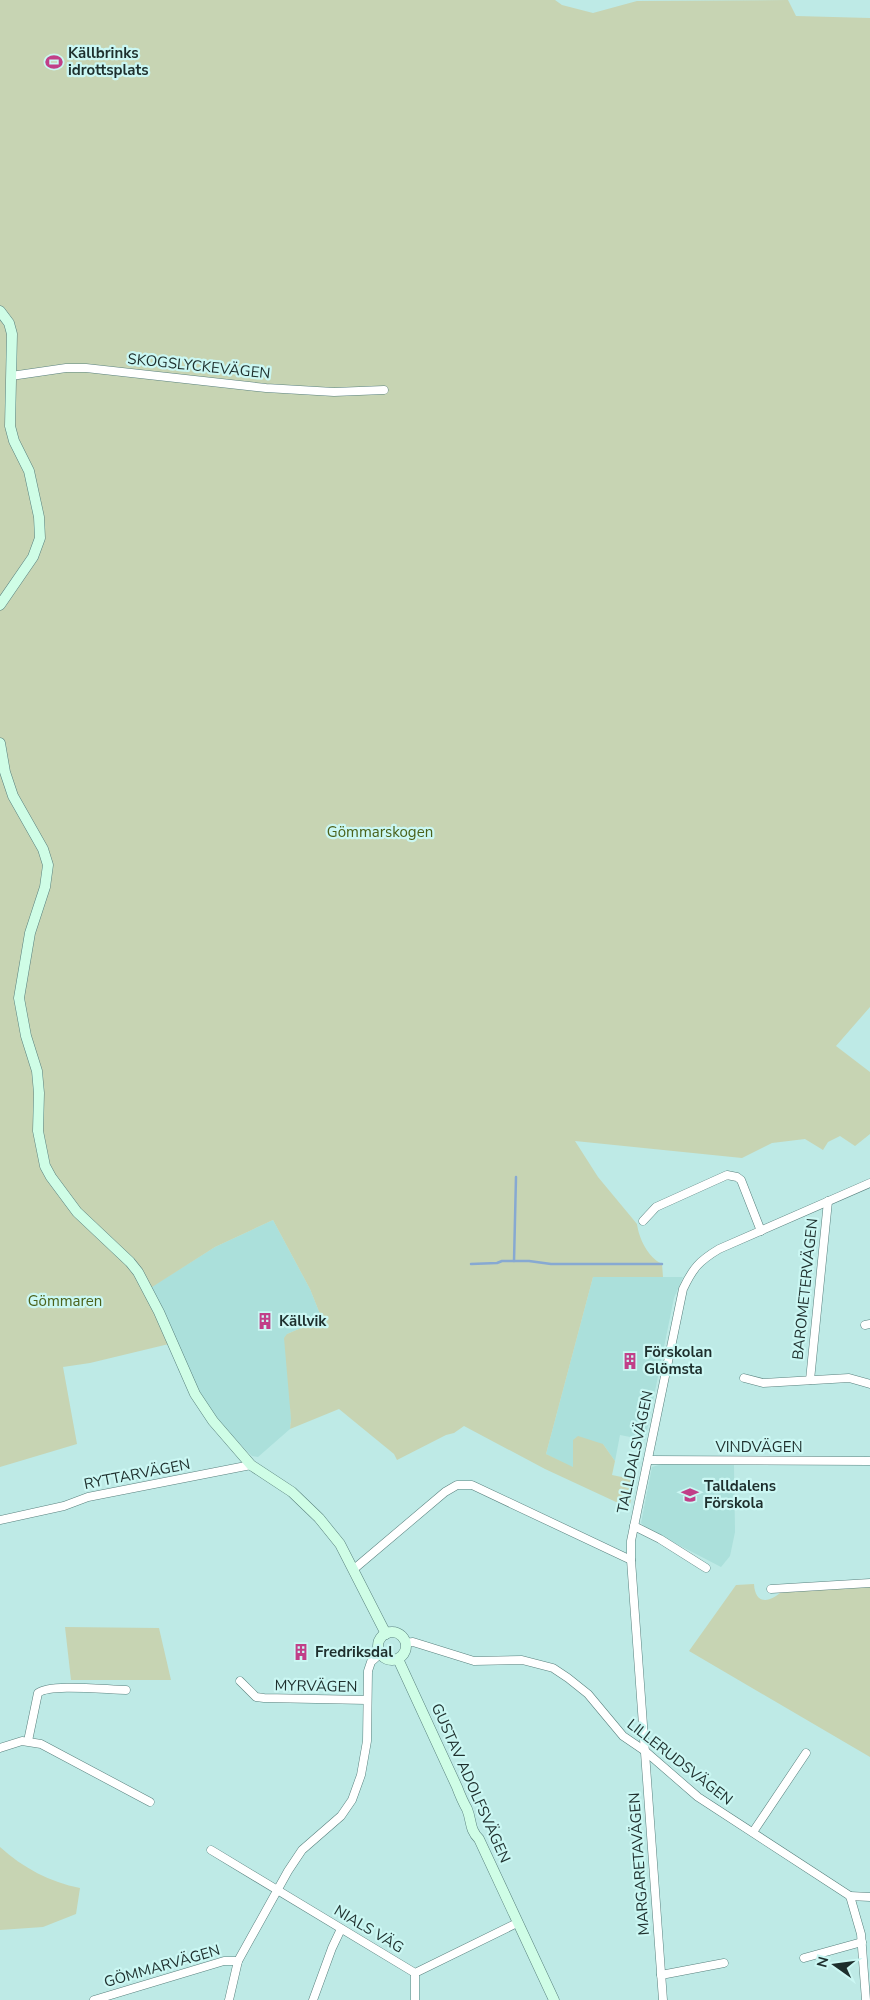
<svg xmlns="http://www.w3.org/2000/svg" width="870" height="2000" viewBox="0 0 870 2000" font-family="'Nunito Sans',sans-serif">
  <style>
    .built { fill: #abe0db }
    .green { fill: #c7d4b3 }
    .lines { fill: none; stroke-linecap: round; stroke-linejoin: round }
    .stream { stroke: #87a9d2; stroke-width: 2.5 }
    .street-casing { stroke: #59817e; stroke-width: 9 }
    .secondary-casing { stroke: #59817e; stroke-width: 11 }
    .street { stroke: #fff; stroke-width: 8 }
    .secondary { stroke: #cffde6; stroke-width: 10 }
    .labels { text-anchor: middle; stroke-width: 4.5; stroke-linejoin: round; paint-order: stroke }
    .poi-label { font-size: 15px; font-weight: bold; fill: #1e2f2d; stroke: #cbf7f3; text-anchor: start }
    .street-label { font-size: 15px; fill: #1e2f2d; stroke: #cbf7f3 }
    .park-label { font-size: 15px; fill: #4a611a; stroke: #cbf7f3 }
  </style>
  <rect width="100%" height="100%" fill="#beeae6"/>
  <g class="built">
    <polygon points="273,1220 310,1289 322,1319 287,1334 291,1419 290,1429 258,1457 252,1456 242,1446 215,1416 199,1392 148,1289 215,1247"/>
    <polygon points="593,1277 683,1277 674,1298 645,1440 620,1435 615,1461 603,1444 573,1456 573,1468 546,1454"/>
    <polygon points="662,1464 734,1465 735,1532 730,1556 721,1567 646,1528 641,1523 652,1467"/>
  </g>
  <g class="green">
    <path d="M0,0H555L562,5L593,13L637,1L788,0L796,16L870,18V1007L836,1046L870,1072V1134L855,1146L840,1136L828,1142L823,1150L805,1139L772,1143L742,1158L575,1141L598,1177L637,1224C639,1239 648,1257 662,1264L663,1277H593L546,1454L573,1467V1440L578,1436L603,1444L615,1461L612,1475L636,1480L629,1508L545,1469L464,1426L454,1433L446,1435L397,1460L394,1454L339,1409L290,1429L291,1419L284,1338L287,1334L322,1319L310,1289L273,1220L215,1247L149,1289L173,1343L90,1363L63,1367L77,1444L0,1467Z"/>
    <path d="M754,1584C755,1605 770,1603 782,1591L870,1586V1757L689,1651L736,1585Z"/>
    <polygon points="65,1627 159,1628 171,1680 71,1680"/>
    <path d="M0,1847C23,1868 50,1882 80,1888L76,1914L43,1927L0,1930Z"/>
  </g>
  <g class="lines">
    <g class="stream">
      <polyline points="514,1261 516,1177"/>
      <polyline points="471,1264 497,1263 502,1261 529,1261 551,1264 662,1264"/>
    </g>
    <g class="street-casing">
      <g id="street">
        <polyline points="11,376 66,368 86,368 266,388 334,392 384,390"/>
        <polyline points="643,1221 656,1207 727,1175 737,1177 741,1180 761,1231"/>
        <polyline points="865,1325 870,1324"/>
        <polyline points="744,1378 763,1383 849,1378 870,1384"/>
        <polyline points="810,1380 828,1201"/>
        <polyline points="648,1460 870,1461"/>
        <polyline points="0,1520 64,1506 88,1497 251,1465"/>
        <polyline points="634,1526 660,1539 706,1568"/>
        <polyline points="354,1569 445,1492 457,1485 472,1485 631,1560"/>
        <polyline points="771,1589 870,1583"/>
        <polyline points="405,1643 413,1642 474,1661 522,1660 553,1668 568,1678 588,1694 623,1736 645,1751 698,1797 850,1896 861,1934 866,2000"/>
        <polyline points="240,1681 256,1697 264,1698 367,1700"/>
        <path d="M28,1741L38,1693C50,1683 108,1690 126,1690"/>
        <polyline points="0,1748 22,1741 41,1744 150,1802"/>
        <polyline points="753,1832 806,1753"/>
        <polyline points="211,1850 415,1973 517,1923"/>
        <polyline points="850,1896 870,1897"/>
        <polyline points="804,1958 862,1942"/>
        <polyline points="415,1973 415,2000"/>
        <polyline points="661,1975 724,1963"/>
        <polyline points="94,2000 224,1961 238,1961"/>
        <polyline points="229,2000 238,1961 288,1871 302,1850 341,1816 352,1800 361,1775 367,1741 368,1671 371,1662 380,1654"/>
        <polyline points="313,2000 332,1948 341,1929"/>
        <path d="M663,2000L631,1560V1541L683,1289C693,1268 699,1261 719,1249L870,1183"/>
      </g>
    </g>
    <g class="secondary-casing">
      <g id="secondary">
        <polyline points="0,311 9,323 12,334 10,426 14,441 29,471 39,517 40,538 33,557 0,605"/>
        <polyline points="0,743 5,772 13,796 43,849 48,865 45,887 30,933 19,998 26,1036 37,1071 39,1093 38,1131 45,1166 51,1177 77,1212 130,1262 138,1272 159,1312 195,1394 213,1421 251,1465 292,1492 319,1518 340,1544 386,1634"/>
        <circle cx="392" cy="1646" r="14"/>
        <path d="M398,1659L457,1787C460,1795 463,1802 467,1809C472,1821 469,1829 479,1839L554,2000"/>
      </g>
    </g>
    <use href="#street" class="street"/>
    <use href="#secondary" class="secondary"/>
  </g>
  <defs>
    <g id="stadium-bare" transform="scale(1.35)"><path d="M0-5a6.5 5 0 1 0 0 10a6.5 5 0 1 0 0-10ZM-3.5-1.8h7v3.6h-7Z" fill="#c13f88" stroke="#cbf7f3" stroke-width="2.5" paint-order="stroke"/></g>
    <g id="building-bare" transform="scale(1.35)"><path d="M-4-6H4V6H1V3H-1V6H-4ZM-2.5-4.3h1.7v1.8h-1.7ZM.8-4.3h1.7v1.8H.8ZM-2.5-1h1.7V.8h-1.7ZM.8-1h1.7V.8H.8Z" fill="#c13f88" stroke="#cbf7f3" stroke-width="2.5" paint-order="stroke"/></g>
    <g id="school-bare" transform="scale(1.35)"><path d="M0-5L7-2L0 1L-7-2ZM-4 1L0 2.5L4 1V4Q0 6-4 4Z" fill="#c13f88" stroke="#cbf7f3" stroke-width="2.5" paint-order="stroke"/></g>
  </defs>
  <g fill-rule="evenodd">
    <use href="#stadium-bare" x="54" y="62"/>
    <use href="#building-bare" x="265" y="1321"/>
    <use href="#building-bare" x="630" y="1361"/>
    <use href="#school-bare" x="690" y="1495"/>
    <use href="#building-bare" x="301" y="1652"/>
  </g>
  <g class="labels">
    <g class="poi-label">
      <text x="68" y="58">Källbrinks<tspan x="68" dy="17">idrottsplats</tspan></text>
      <text x="279" y="1326">Källvik</text>
      <text x="644" y="1357">Förskolan<tspan x="644" dy="17">Glömsta</tspan></text>
      <text x="704" y="1491">Talldalens<tspan x="704" dy="17">Förskola</tspan></text>
      <text x="315" y="1657">Fredriksdal</text>
    </g>
    <g class="street-label">
      <text transform="translate(199 366) rotate(6)" y="5">SKOGSLYCKEVÄGEN</text>
      <text transform="translate(805 1289) rotate(-84)" y="5">BAROMETERVÄGEN</text>
      <text x="759" y="1452">VINDVÄGEN</text>
      <text transform="translate(635 1452) rotate(-78)" y="5">TALLDALSVÄGEN</text>
      <text transform="translate(137 1474) rotate(-11)" y="5">RYTTARVÄGEN</text>
      <text transform="translate(316 1686) rotate(1)" y="5">MYRVÄGEN</text>
      <text transform="translate(680 1762) rotate(38)" y="5">LILLERUDSVÄGEN</text>
      <text transform="translate(471 1783) rotate(66)" y="5">GUSTAV ADOLFSVÄGEN</text>
      <text transform="translate(639 1864) rotate(-94)" y="5">MARGARETAVÄGEN</text>
      <text transform="translate(369 1929) rotate(31)" y="5">NIALS VÄG</text>
      <text transform="translate(162 1966) rotate(-16)" y="5">GÖMMARVÄGEN</text>
    </g>
    <g class="park-label">
      <text x="380" y="837">Gömmarskogen</text>
      <text x="65" y="1306">Gömmaren</text>
    </g>
  </g>
  <g transform="translate(835 1965) rotate(284)" stroke="#cbf7f3" stroke-width="4" paint-order="stroke">
  <path d="M0-4L9 19L0 12L-9 19Z" fill="#1e2f2d"/>
  <text y="-8" font-size="14" font-weight="bold" text-anchor="middle" fill="#1e2f2d">N</text>
  </g>
</svg>
